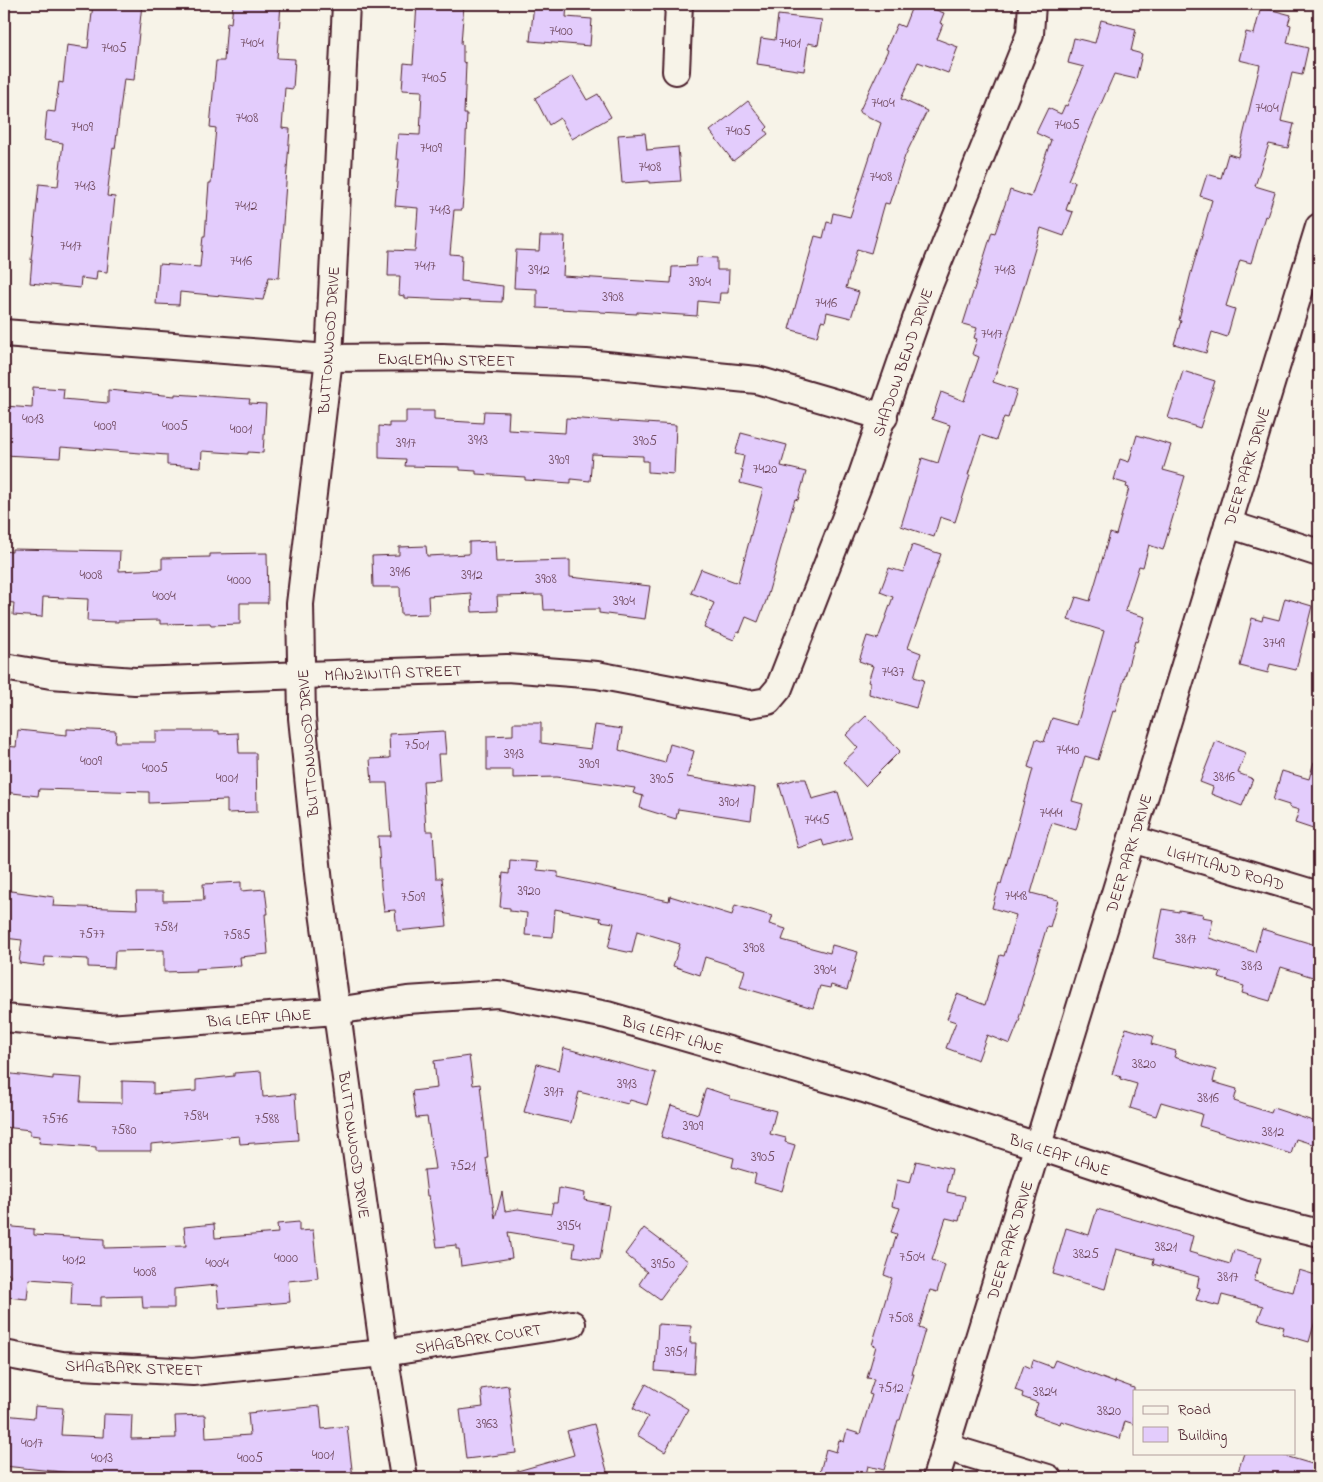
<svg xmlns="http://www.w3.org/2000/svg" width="1323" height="1482" viewBox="0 0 1323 1482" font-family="'Indie Flower',sans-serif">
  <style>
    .building { fill: #e3ccfc; stroke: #4a1f2b }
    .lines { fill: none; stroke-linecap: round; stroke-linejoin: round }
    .minor-casing { stroke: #4a1f2b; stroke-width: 30 }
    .minor { stroke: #f7f3e8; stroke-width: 26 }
    .labels { text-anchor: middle; stroke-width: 4; stroke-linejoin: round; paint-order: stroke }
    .number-label { font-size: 14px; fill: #704a5f }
    .street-label { font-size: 16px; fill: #4a1f2b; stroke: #f7f3e8 }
  </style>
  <rect width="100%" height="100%" fill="#f7f3e8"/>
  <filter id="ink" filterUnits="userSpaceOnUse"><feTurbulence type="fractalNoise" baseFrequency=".02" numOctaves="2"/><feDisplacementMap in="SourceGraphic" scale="10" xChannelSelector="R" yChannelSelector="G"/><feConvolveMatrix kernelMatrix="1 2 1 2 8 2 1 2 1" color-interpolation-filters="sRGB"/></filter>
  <g filter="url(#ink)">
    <g class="building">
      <polygon points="93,4 142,4 134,80 124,79 115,149 113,148 107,196 115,197 107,272 97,271 96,280 81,278 80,288 30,283 32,260 31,260 39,184 58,186 63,143 44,140 47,111 55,112 59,82 63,83 67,45 88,48"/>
      <polygon points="233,4 281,4 277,58 295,59 293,89 285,88 282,128 290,129 279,278 269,277 263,300 180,292 179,305 156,304 159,264 200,267 203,236 205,236 209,183 211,183 216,128 210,127 216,61 224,61 227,22 231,23"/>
      <polygon points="417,4 464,4 461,44 463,45 463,62 466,63 464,114 467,114 464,184 462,210 454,210 450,254 462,255 461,281 503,286 502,302 404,298 404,296 399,295 400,276 388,276 389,250 415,251 418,208 395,206 399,159 396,159 398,134 420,135 422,91 402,90 404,63 413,64"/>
      <polygon points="534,4 567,4 566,17 592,19 590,46 530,41"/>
      <polygon points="913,4 920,4 944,13 940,23 943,24 937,39 958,47 948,73 918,62 901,99 927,111 905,156 889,204 885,203 871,253 857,249 846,288 859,292 851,318 827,312 825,322 821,321 817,337 789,329 815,236 823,238 827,222 831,223 833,213 850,217 881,123 859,112 888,50 886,49 897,24 904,27"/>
      <polygon points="1261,7 1291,15 1288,24 1291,25 1287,43 1308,48 1302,75 1292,73 1281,121 1294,124 1288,148 1269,144 1255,186 1275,192 1267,217 1265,216 1251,263 1240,260 1226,306 1235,309 1227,337 1212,332 1206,353 1174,344 1181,321 1179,320 1191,273 1212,200 1200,196 1207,174 1221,178 1228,154 1238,157 1260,65 1239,60 1246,32 1254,34"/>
      <polygon points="778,15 822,20 818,45 808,43 804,71 757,64 761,38 775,40"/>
      <polygon points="1101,20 1136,29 1131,51 1142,54 1136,79 1114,74 1068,180 1075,182 1066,210 1073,212 1064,236 1041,228 1020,300 993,382 1017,390 1008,418 1004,417 996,440 981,435 968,475 970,475 955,522 940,517 934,537 901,526 922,458 938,463 950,425 932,419 941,392 964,401 979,357 972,354 977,339 974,338 977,328 963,324 992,232 995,233 1010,190 1031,197 1051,140 1036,133 1048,108 1061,114 1065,105 1067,106 1084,67 1068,63 1074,38 1095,43"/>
      <polygon points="573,76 587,100 598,94 611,117 572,139 560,118 549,125 535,98"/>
      <polygon points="748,101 768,127 765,130 768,134 733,161 710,131"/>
      <polygon points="645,133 647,150 678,147 681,181 649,183 649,181 622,183 618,135"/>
      <polygon points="540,236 565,236 563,276 671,283 672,267 696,266 697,257 717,258 717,270 729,270 728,293 720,293 719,303 698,301 697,316 637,312 637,314 600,312 599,311 537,308 537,289 514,288 516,250 539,251"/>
      <polygon points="1183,371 1215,381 1200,428 1168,418"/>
      <polygon points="33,387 64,389 63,399 108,403 108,390 175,396 175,394 250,399 249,403 266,404 263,453 248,452 248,454 202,451 201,467 167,465 167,455 61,447 60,458 4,455 5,406 32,408"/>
      <polygon points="406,411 434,411 434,420 483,423 484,411 509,412 508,430 565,433 566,418 676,425 674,474 648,472 648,461 643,461 643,456 592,454 590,481 571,479 571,483 525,480 525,477 476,474 476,471 460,470 460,467 405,466 406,459 379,458 379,426 389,427 389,423 406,423"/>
      <polygon points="741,433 787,445 781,466 806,472 798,500 795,499 766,601 758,622 746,617 740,632 737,631 734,640 704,628 714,603 707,600 707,599 691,593 701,569 738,583 763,489 740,483 743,470 741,470 744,456 735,454"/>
      <polygon points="1137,435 1171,445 1163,470 1185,476 1163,550 1149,545 1143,567 1139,566 1125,611 1145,617 1137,642 1135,641 1115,712 1113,711 1098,760 1085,756 1072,801 1083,804 1076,830 1052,823 1048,834 1031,893 1058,900 1050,927 1047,926 1019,1018 1020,1019 1010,1044 987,1035 978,1060 946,1048 956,1022 947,1019 957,994 985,1005 1000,955 1004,956 1016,915 992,908 999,883 1001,884 1033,769 1028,767 1036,739 1044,742 1052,718 1077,725 1104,631 1068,620 1076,597 1090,601 1110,533 1116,535 1129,488 1126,487 1127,484 1114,480 1120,459 1129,462"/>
      <polygon points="495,541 496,562 570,560 570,577 650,586 645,619 599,613 599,609 544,610 543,595 497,596 498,611 472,612 471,593 428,596 429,614 401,615 400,587 373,587 372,556 399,555 399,547 426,546 427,556 469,554 469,542"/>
      <polygon points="912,545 941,554 908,648 921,653 914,677 924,680 916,708 869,694 870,683 868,682 873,666 859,661 867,636 878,639 893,597 880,592 889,568 903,572"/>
      <polygon points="12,549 120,551 119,571 162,569 162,558 210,557 210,554 267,553 268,603 240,603 240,624 211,625 210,623 160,624 160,620 118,621 118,622 87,621 88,599 43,597 42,617 13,615 14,603 4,602 4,551 12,552"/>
      <polygon points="1285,598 1312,606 1296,670 1270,664 1268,673 1240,666 1252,618 1262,621 1263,616 1279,620"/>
      <polygon points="866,716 900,751 865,786 843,762 858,748 846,735"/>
      <polygon points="513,723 541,723 541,743 591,749 595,725 622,729 619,750 665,763 670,744 694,751 687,777 755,788 751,820 678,809 676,819 640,808 643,796 633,793 635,788 557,777 513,778 513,770 487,770 487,736 513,735"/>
      <polygon points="67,729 116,731 115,742 156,742 156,731 219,731 219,734 238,733 239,753 256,753 257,812 227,813 227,800 149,803 149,792 39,789 38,796 4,792 4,746 16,747 18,730 67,735"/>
      <polygon points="444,731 446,754 438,754 440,780 423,781 426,831 433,831 436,878 442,878 447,926 397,931 395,910 384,911 381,886 378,836 391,836 387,783 372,783 370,759 390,758 389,734"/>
      <polygon points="1216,741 1246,753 1238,773 1253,779 1242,806 1211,794 1213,787 1200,782"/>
      <polygon points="1314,762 1319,762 1319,831 1295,823 1299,810 1289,807 1289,805 1273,800 1282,771 1309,779"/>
      <polygon points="797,779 806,779 812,799 838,792 852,838 824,846 822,840 798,848 779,784"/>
      <polygon points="510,860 538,862 537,870 558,872 558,877 669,901 670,896 732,915 735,905 772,916 769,924 786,929 782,940 830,953 832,945 858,952 847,990 831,985 830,988 820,986 813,1008 740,987 745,970 705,957 700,975 673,966 680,944 637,931 632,953 608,948 614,923 600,921 601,918 555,909 553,937 525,935 527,913 510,911 510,908 500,907 503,873 509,874"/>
      <polygon points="241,882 241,891 265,889 268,914 265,914 268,954 240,957 241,966 195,969 196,971 164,972 164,950 115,951 114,968 88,967 88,959 45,957 44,966 19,963 22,940 4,938 4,890 54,897 53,906 137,909 136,892 163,892 163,901 204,900 203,884"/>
      <polygon points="1163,909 1179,912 1179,910 1203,914 1202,917 1213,919 1209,938 1255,952 1262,929 1319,946 1319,979 1281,967 1270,1001 1242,993 1244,986 1219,978 1221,972 1153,958"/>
      <polygon points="1126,1028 1153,1036 1151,1044 1176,1051 1174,1057 1216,1070 1213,1082 1237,1089 1234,1101 1271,1113 1273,1108 1319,1123 1319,1146 1296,1139 1291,1154 1199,1126 1202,1114 1161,1102 1156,1116 1130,1108 1137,1084 1120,1079 1121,1077 1112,1074"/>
      <polygon points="564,1048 656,1073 647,1105 630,1100 628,1104 579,1092 571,1123 524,1112 537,1064 559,1070"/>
      <polygon points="469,1056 473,1085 480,1084 488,1158 486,1158 495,1218 502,1192 505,1211 518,1209 551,1214 553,1203 557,1203 559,1188 585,1193 584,1200 609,1205 600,1260 573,1256 575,1243 508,1232 512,1258 461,1266 459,1249 456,1249 456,1245 437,1247 429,1196 427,1196 424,1170 435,1169 427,1117 416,1118 412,1091 437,1088 434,1061"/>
      <polygon points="261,1071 263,1097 295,1094 298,1140 240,1144 239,1136 151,1144 151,1151 96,1151 96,1147 39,1143 40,1136 30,1135 30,1130 4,1127 4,1073 53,1079 53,1076 82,1078 80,1102 122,1103 122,1081 153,1082 153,1094 196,1091 196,1080 234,1076 234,1073"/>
      <polygon points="706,1088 730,1096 730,1099 776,1111 770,1134 786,1138 785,1142 795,1145 782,1191 754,1183 756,1174 732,1167 734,1158 661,1137 671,1105 698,1114"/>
      <polygon points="916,1161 952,1169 947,1192 965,1196 959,1221 946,1218 932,1260 945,1265 937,1292 930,1290 919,1328 925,1330 912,1374 914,1374 900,1420 898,1420 884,1470 868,1466 865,1478 842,1478 820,1472 826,1449 836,1452 839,1440 844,1442 847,1430 860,1434 872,1395 869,1394 874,1379 867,1378 876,1346 872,1345 892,1278 884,1275 897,1234 891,1232 900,1208 892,1206 897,1180 910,1183"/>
      <polygon points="1097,1209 1193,1236 1189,1252 1230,1264 1234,1250 1261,1258 1254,1281 1293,1292 1299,1270 1319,1276 1319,1307 1309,1342 1282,1334 1284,1327 1258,1320 1263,1306 1222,1295 1219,1306 1196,1300 1200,1288 1197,1287 1199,1277 1153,1264 1154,1259 1116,1249 1105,1289 1053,1274 1066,1228 1089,1235"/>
      <polygon points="299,1222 299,1231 313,1230 318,1278 288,1281 290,1302 219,1308 217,1285 174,1289 174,1308 143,1308 142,1296 101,1297 101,1306 71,1305 72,1282 29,1279 27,1299 7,1297 10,1274 4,1274 4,1226 34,1229 34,1235 104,1239 104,1248 186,1246 184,1227 214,1224 215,1238 278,1233 277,1224"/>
      <polygon points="644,1228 688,1261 660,1299 639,1284 647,1272 625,1254"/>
      <polygon points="658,1324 691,1326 690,1343 696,1343 694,1374 655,1371"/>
      <polygon points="1033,1360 1052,1367 1055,1360 1115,1383 1115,1381 1134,1388 1134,1424 1125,1421 1120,1439 1061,1421 1060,1424 1034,1415 1038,1403 1022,1397 1023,1393 1015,1390 1024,1365 1031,1368"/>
      <polygon points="646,1384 688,1409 665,1452 637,1435 648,1417 633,1408"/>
      <polygon points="508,1385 516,1453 466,1459 460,1410 483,1407 481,1389"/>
      <polygon points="35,1406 63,1408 61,1435 103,1437 104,1414 132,1415 131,1439 176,1438 175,1416 205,1415 206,1438 250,1435 248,1413 320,1406 322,1429 347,1426 353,1478 298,1478 298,1474 249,1478 72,1478 72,1473 4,1466 4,1415 34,1418"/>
      <polygon points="594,1424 609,1478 515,1478 514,1472 574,1455 567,1431"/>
      <polygon points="1244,1453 1275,1453 1319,1466 1319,1478 1236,1478"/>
    </g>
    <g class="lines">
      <g class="minor-casing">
        <g id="minor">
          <polyline points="346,4 329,358 300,604 302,718 319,883 384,1353 404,1478"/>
          <polyline points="676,71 679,4"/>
          <polyline points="4,333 329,358 442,357 586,363 757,380 884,417"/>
          <polyline points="1228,524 1319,553"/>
          <polyline points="4,667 51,675 135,681 507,668 597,675 750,704 768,701 779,688 861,478 921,305 1030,34 1032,4"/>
          <polyline points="1132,839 1319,895"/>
          <polyline points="4,1018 109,1028 336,1011 407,1000 498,994 607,1015 864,1089 1243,1214 1319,1233"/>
          <polyline points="4,1354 62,1365 193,1372 384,1353 572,1324"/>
          <polyline points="946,1447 1048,1478"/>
          <polyline points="936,1478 1319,227"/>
        </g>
      </g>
      <use href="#minor" class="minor"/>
    </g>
  </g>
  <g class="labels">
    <g class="number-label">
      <text x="561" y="35">7400</text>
      <text x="252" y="47">7404</text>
      <text x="790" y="47">7401</text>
      <text x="114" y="52">7405</text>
      <text x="434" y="82">7405</text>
      <text x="883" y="107">7404</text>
      <text x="1267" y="112">7404</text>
      <text x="247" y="122">7408</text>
      <text x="1067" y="129">7405</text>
      <text x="82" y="131">7409</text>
      <text x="738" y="135">7405</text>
      <text x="431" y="152">7409</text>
      <text x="650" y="171">7408</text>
      <text x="881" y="181">7408</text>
      <text x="85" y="190">7413</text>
      <text x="246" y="210">7412</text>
      <text x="440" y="214">7413</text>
      <text x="71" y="250">7417</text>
      <text x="241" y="265">7416</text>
      <text x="425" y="270">7417</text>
      <text x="539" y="274">3912</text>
      <text x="1005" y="274">7413</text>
      <text x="700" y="286">3904</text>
      <text x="613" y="301">3908</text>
      <text x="826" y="307">7416</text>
      <text x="992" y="338">7417</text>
      <text x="33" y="423">4013</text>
      <text x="105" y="430">4009</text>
      <text x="175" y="430">4005</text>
      <text x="241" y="433">4001</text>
      <text x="478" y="444">3913</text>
      <text x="645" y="445">3905</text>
      <text x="406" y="447">3917</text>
      <text x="559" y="464">3909</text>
      <text x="765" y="473">7420</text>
      <text x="400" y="576">3916</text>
      <text x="91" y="579">4008</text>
      <text x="472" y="579">3912</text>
      <text x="546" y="583">3908</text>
      <text x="239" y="584">4000</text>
      <text x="164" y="600">4004</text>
      <text x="624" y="605">3904</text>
      <text x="1274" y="647">3749</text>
      <text x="893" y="676">7437</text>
      <text x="417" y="749">7501</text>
      <text x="1068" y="754">7440</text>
      <text x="514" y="758">3913</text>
      <text x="91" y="765">4009</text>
      <text x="589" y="768">3909</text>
      <text x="155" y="772">4005</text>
      <text x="1224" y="781">3816</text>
      <text x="227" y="782">4001</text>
      <text x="662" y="783">3905</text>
      <text x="729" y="806">3901</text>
      <text x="1051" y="817">7444</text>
      <text x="817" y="824">7445</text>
      <text x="529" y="895">3920</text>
      <text x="1016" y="900">7448</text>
      <text x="413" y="901">7509</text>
      <text x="166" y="931">7581</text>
      <text x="92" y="938">7577</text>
      <text x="237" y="939">7585</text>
      <text x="1186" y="943">3817</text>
      <text x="754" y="952">3908</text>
      <text x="1252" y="970">3813</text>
      <text x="825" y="974">3904</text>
      <text x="1144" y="1068">3820</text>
      <text x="627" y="1088">3913</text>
      <text x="554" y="1096">3917</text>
      <text x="1208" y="1102">3816</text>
      <text x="196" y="1120">7584</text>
      <text x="55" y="1123">7576</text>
      <text x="267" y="1123">7588</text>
      <text x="693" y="1130">3909</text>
      <text x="124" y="1134">7580</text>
      <text x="1273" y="1136">3812</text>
      <text x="763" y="1161">3905</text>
      <text x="463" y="1170">7521</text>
      <text x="569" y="1230">3954</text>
      <text x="1166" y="1251">3821</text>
      <text x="1086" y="1258">3825</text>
      <text x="912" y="1261">7504</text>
      <text x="286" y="1262">4000</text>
      <text x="74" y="1264">4012</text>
      <text x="217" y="1267">4004</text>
      <text x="663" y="1268">3950</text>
      <text x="145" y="1276">4008</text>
      <text x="1228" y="1281">3817</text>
      <text x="901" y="1322">7508</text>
      <text x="676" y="1356">3951</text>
      <text x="891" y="1392">7512</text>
      <text x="1045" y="1396">3824</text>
      <text x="1109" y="1415">3820</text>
      <text x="487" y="1428">3963</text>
      <text x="32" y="1447">4017</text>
      <text x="323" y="1459">4001</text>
      <text x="102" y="1462">4013</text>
      <text x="250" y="1462">4005</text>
    </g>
    <g class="street-label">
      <text transform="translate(328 340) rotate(-86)" y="6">BUTTONWOOD DRIVE</text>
      <text transform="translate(446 359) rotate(1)" y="6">ENGLEMAN STREET</text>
      <text transform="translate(902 362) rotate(-71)" y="6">SHADOW BEND DRIVE</text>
      <text transform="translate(1246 466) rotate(-73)" y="6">DEER PARK DRIVE</text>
      <text transform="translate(393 672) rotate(-2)" y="6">MANZINITA STREET</text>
      <text transform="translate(307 743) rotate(-94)" y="6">BUTTONWOOD DRIVE</text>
      <text transform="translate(1128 853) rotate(-73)" y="6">DEER PARK DRIVE</text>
      <text transform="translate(1226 867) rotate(17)" y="6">LIGHTLAND ROAD</text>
      <text transform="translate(259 1017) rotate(-4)" y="6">BIG LEAF LANE</text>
      <text transform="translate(673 1034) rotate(16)" y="6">BIG LEAF LANE</text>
      <text transform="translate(355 1145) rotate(82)" y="6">BUTTONWOOD DRIVE</text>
      <text transform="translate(1060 1154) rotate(18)" y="6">BIG LEAF LANE</text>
      <text transform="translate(1009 1240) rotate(-73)" y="6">DEER PARK DRIVE</text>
      <text transform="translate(478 1338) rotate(-9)" y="6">SHAGBARK COURT</text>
      <text transform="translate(134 1367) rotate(2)" y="6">SHAGBARK STREET</text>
    </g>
  </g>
  <rect width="1323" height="1482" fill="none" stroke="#f7f3e8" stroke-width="20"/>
  <rect x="10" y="10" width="1303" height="1462" fill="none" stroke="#4a1f2b" stroke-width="2" filter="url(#ink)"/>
  <rect x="1133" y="1390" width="162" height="65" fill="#f7f3e8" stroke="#b29e9c"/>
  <rect x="1143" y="1406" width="25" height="8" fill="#f7f3e8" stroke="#b29e9c"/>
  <text x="1178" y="1414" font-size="15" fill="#4a1f2b">Road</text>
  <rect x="1143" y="1427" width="25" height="15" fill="#e3ccfc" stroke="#b29e9c"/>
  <text x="1178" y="1440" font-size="15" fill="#4a1f2b">Building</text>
</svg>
